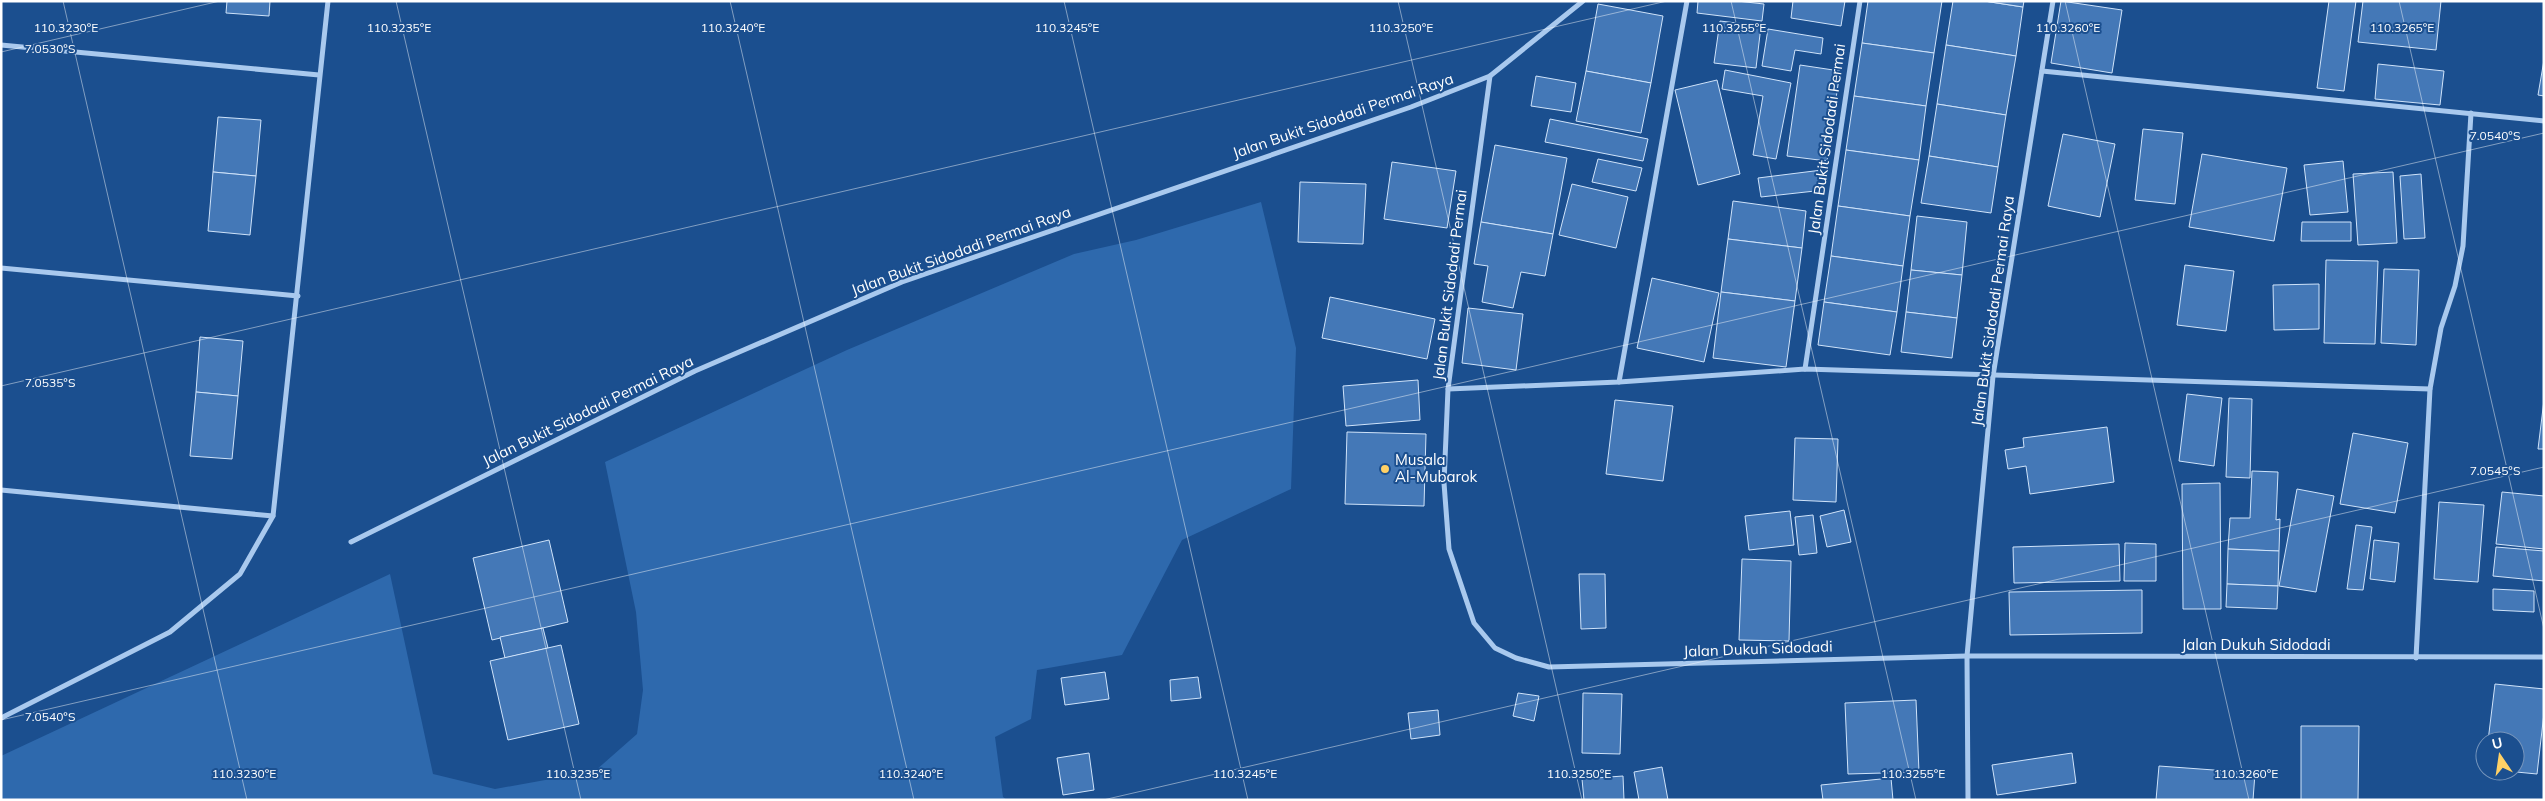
<svg xmlns="http://www.w3.org/2000/svg" width="2545" height="801" viewBox="0 0 2545 801" font-family="Mulish,sans-serif">
  <style>
    .green { fill: #2e69ad }
    .building { fill: #4478b7; stroke: #cfe3fa }
    .lines { fill: none; stroke-linecap: round; stroke-linejoin: round }
    .street { stroke: #a9c9ee; stroke-width: 5 }
    .ticks { fill: none; stroke: #fff; stroke-width: 1; stroke-opacity: 0.45 }
    .poi-dot { fill: #ffd166; stroke: #1b4f8f; stroke-width: 2 }
    .labels { text-anchor: middle; stroke-width: 4; stroke-linejoin: round; paint-order: stroke }
    .street-label { font-size: 15px; fill: #fff; stroke: #1b4f8f }
    .poi-label { font-size: 15px; fill: #fff; stroke: #1b4f8f; text-anchor: start }
    .ticks-label { font-size: 12px; text-anchor: middle; fill: #fff; stroke: #1b4f8f; stroke-width: 4; stroke-linejoin: round; paint-order: stroke }
  </style>
  <rect width="100%" height="100%" fill="#1b4f8f"/>
  <polygon class="green" points="1261,202 1296,348 1291,489 1182,540 1122,655 1037,670 1031,719 995,737 1003,797 1007,800 1,800 1,756 390,574 433,774 495,789 595,771 637,734 643,690 636,612 605,462 847,350 1074,254 1136,240"/>
  <g class="building">
    <polygon points="227,1 270,1 269,16 226,13"/>
    <polygon points="1698,1 1737,1 1764,4 1762,21 1697,13"/>
    <polygon points="1793,1 1845,1 1841,26 1791,18"/>
    <polygon points="1868,1 1942,1 1934,53 1862,43"/>
    <polygon points="1953,1 1984,1 2023,7 2016,56 1946,45"/>
    <polygon points="1984,1 2024,1 2023,7"/>
    <polygon points="2061,1 2122,10 2112,73 2051,63"/>
    <polygon points="2329,1 2356,1 2344,91 2317,88"/>
    <polygon points="2363,1 2441,1 2436,50 2358,42"/>
    <polygon points="1598,4 1663,16 1651,83 1586,71"/>
    <polygon points="1720,21 1761,26 1756,68 1714,63"/>
    <polygon points="1768,29 1823,38 1821,54 1795,50 1791,71 1762,66"/>
    <polygon points="1862,43 1934,53 1926,106 1854,96"/>
    <polygon points="1946,45 2016,56 2006,115 1937,104"/>
    <polygon points="2544,60 2544,96 2538,95"/>
    <polygon points="2378,64 2444,71 2440,105 2375,99"/>
    <polygon points="1800,65 1840,71 1827,161 1787,156"/>
    <polygon points="1725,70 1791,83 1776,159 1753,155 1763,96 1722,89"/>
    <polygon points="1586,71 1651,83 1641,133 1576,121"/>
    <polygon points="1536,76 1576,83 1571,112 1531,106"/>
    <polygon points="1717,80 1740,174 1698,185 1675,90"/>
    <polygon points="1854,96 1926,106 1919,160 1846,150"/>
    <polygon points="1937,104 2006,115 1998,167 1929,156"/>
    <polygon points="218,117 261,120 256,176 213,172"/>
    <polygon points="1550,119 1648,139 1643,161 1545,142"/>
    <polygon points="2143,129 2183,133 2175,204 2135,200"/>
    <polygon points="2063,134 2115,144 2100,217 2048,206"/>
    <polygon points="1495,145 1567,158 1553,234 1481,222"/>
    <polygon points="1846,150 1919,160 1910,216 1838,206"/>
    <polygon points="2202,154 2287,168 2274,241 2189,227"/>
    <polygon points="1929,156 1998,167 1991,213 1921,203"/>
    <polygon points="1598,159 1642,168 1636,191 1592,182"/>
    <polygon points="2343,161 2348,212 2310,215 2304,165"/>
    <polygon points="1392,162 1456,171 1447,228 1384,219"/>
    <polygon points="1822,170 1824,190 1761,197 1758,178"/>
    <polygon points="213,172 256,176 250,235 208,231"/>
    <polygon points="2393,172 2397,243 2358,245 2353,174"/>
    <polygon points="2421,174 2425,238 2404,239 2400,176"/>
    <polygon points="1300,182 1366,184 1363,244 1298,242"/>
    <polygon points="1572,184 1628,197 1616,248 1559,235"/>
    <polygon points="1733,201 1806,211 1802,248 1728,239"/>
    <polygon points="1838,206 1910,216 1903,266 1831,256"/>
    <polygon points="1917,216 1967,222 1962,275 1911,270"/>
    <polygon points="1481,222 1553,234 1545,276 1521,272 1513,308 1482,302 1488,266 1474,264"/>
    <polygon points="2302,222 2351,222 2351,241 2301,241"/>
    <polygon points="1728,239 1802,248 1795,301 1721,292"/>
    <polygon points="1831,256 1903,266 1897,312 1824,302"/>
    <polygon points="2326,260 2378,261 2375,344 2324,343"/>
    <polygon points="2185,265 2234,271 2226,331 2177,325"/>
    <polygon points="2384,269 2419,270 2416,345 2381,343"/>
    <polygon points="1911,270 1962,275 1957,318 1906,312"/>
    <polygon points="1652,278 1719,293 1704,362 1637,348"/>
    <polygon points="2319,284 2319,329 2274,330 2273,285"/>
    <polygon points="1721,292 1795,301 1786,367 1713,358"/>
    <polygon points="1330,297 1435,319 1427,359 1322,338"/>
    <polygon points="1824,302 1897,312 1890,355 1818,345"/>
    <polygon points="1468,308 1523,314 1516,370 1462,363"/>
    <polygon points="1906,312 1957,318 1952,358 1901,352"/>
    <polygon points="200,337 243,341 238,396 196,392"/>
    <polygon points="1418,380 1420,420 1346,426 1343,386"/>
    <polygon points="196,392 238,396 232,459 190,456"/>
    <polygon points="2187,394 2222,398 2214,466 2179,461"/>
    <polygon points="2229,398 2252,399 2250,478 2226,477"/>
    <polygon points="1615,400 1673,406 1663,481 1606,474"/>
    <polygon points="2544,400 2544,449 2538,449"/>
    <polygon points="2107,427 2114,482 2030,494 2026,466 2008,469 2005,450 2024,447 2023,438"/>
    <polygon points="1347,432 1426,434 1424,506 1345,504"/>
    <polygon points="2353,433 2408,443 2395,513 2340,504"/>
    <polygon points="1795,438 1838,439 1836,502 1793,500"/>
    <polygon points="2252,471 2278,472 2276,520 2280,519 2279,551 2228,549 2230,518 2250,518"/>
    <polygon points="2220,483 2221,609 2183,609 2182,484"/>
    <polygon points="2297,489 2334,496 2316,592 2279,586"/>
    <polygon points="2502,492 2544,496 2544,549 2496,544"/>
    <polygon points="2439,502 2484,505 2478,582 2434,579"/>
    <polygon points="1844,510 1851,542 1827,547 1820,516"/>
    <polygon points="1790,511 1794,545 1749,550 1745,516"/>
    <polygon points="1813,515 1817,553 1799,555 1795,517"/>
    <polygon points="2356,525 2372,527 2363,590 2347,589"/>
    <polygon points="549,540 568,622 492,640 473,558"/>
    <polygon points="2374,540 2399,543 2395,582 2370,579"/>
    <polygon points="2125,543 2156,544 2156,581 2124,581"/>
    <polygon points="2119,544 2120,581 2014,583 2013,547"/>
    <polygon points="2496,547 2544,551 2544,581 2493,576"/>
    <polygon points="2228,549 2279,551 2278,586 2227,584"/>
    <polygon points="1742,559 1791,561 1789,641 1739,640"/>
    <polygon points="1579,574 1605,574 1606,628 1581,629"/>
    <polygon points="2227,584 2278,586 2277,609 2226,607"/>
    <polygon points="2493,589 2534,591 2534,612 2493,610"/>
    <polygon points="2142,590 2142,633 2010,635 2009,592"/>
    <polygon points="543,628 548,648 505,658 500,637"/>
    <polygon points="561,645 579,724 508,740 490,661"/>
    <polygon points="1105,672 1109,699 1065,705 1061,678"/>
    <polygon points="1198,677 1201,698 1171,701 1170,680"/>
    <polygon points="2495,684 2544,689 2544,713 2537,774 2506,771 2515,771 2515,741 2488,741"/>
    <polygon points="1518,693 1539,696 1534,721 1513,716"/>
    <polygon points="1583,693 1622,694 1620,754 1582,753"/>
    <polygon points="1916,700 1919,772 1848,774 1845,703"/>
    <polygon points="1438,710 1440,735 1411,739 1408,713"/>
    <polygon points="2301,726 2359,726 2358,800 2301,800"/>
    <polygon points="1089,753 1094,790 1063,795 1057,758"/>
    <polygon points="2072,753 2076,783 1997,795 1992,765"/>
    <polygon points="2159,766 2255,773 2253,800 2156,800"/>
    <polygon points="1662,767 1668,800 1639,800 1634,772"/>
    <polygon points="1623,776 1624,800 1584,800 1582,779"/>
    <polygon points="1891,778 1893,800 1823,800 1821,785"/>
  </g>
  <g class="lines">
    <g class="street">
      <polyline points="1,45 319,75"/>
      <polyline points="2042,71 2544,121"/>
      <polyline points="1490,76 1448,389 1444,483 1449,549 1474,623 1495,648 1516,658 1549,667 1967,656 2544,657"/>
      <polyline points="1,268 298,296"/>
      <polyline points="1805,369 1860,1"/>
      <polyline points="1619,382 1687,1"/>
      <polyline points="1448,389 1619,382 1805,369 2430,389"/>
      <polyline points="1,490 273,516"/>
      <polyline points="351,542 695,371 902,282 1411,107 1490,76 1583,1"/>
      <polyline points="2416,658 2430,389 2441,328 2455,286 2463,246 2471,113"/>
      <polyline points="1,718 170,632 240,574 273,516 328,1"/>
      <polyline points="1968,800 1967,656 1993,376 2053,1"/>
    </g>
  </g>
  <path class="ticks" d="M63,1L247,800M396,1L581,800M730,1L914,800M1064,1L1248,800M1398,1L1582,800M1731,1L1916,800M2065,1L2249,800M2399,1L2544,629M1,52L220,1M1,386L1667,1M1,720L2544,133M1103,800L2544,467"/>
  <circle class="poi-dot" cx="1385" cy="469" r="5"/>
  <g class="labels">
    <g class="street-label">
      <text transform="translate(1343 116) rotate(-19)" y="5">Jalan Bukit Sidodadi Permai Raya</text>
      <text transform="translate(1827 139) rotate(-82)" y="5">Jalan Bukit Sidodadi Permai</text>
      <text transform="translate(961 251) rotate(-20)" y="5">Jalan Bukit Sidodadi Permai Raya</text>
      <text transform="translate(1450 285) rotate(-83)" y="5">Jalan Bukit Sidodadi Permai</text>
      <text transform="translate(1993 311) rotate(-82)" y="5">Jalan Bukit Sidodadi Permai Raya</text>
      <text transform="translate(588 411) rotate(-26)" y="5">Jalan Bukit Sidodadi Permai Raya</text>
      <text x="2256" y="650">Jalan Dukuh Sidodadi</text>
      <text transform="translate(1758 649) rotate(-2)" y="5">Jalan Dukuh Sidodadi</text>
    </g>
    <g class="poi-label">
      <text x="1395" y="465">Musala<tspan x="1395" dy="17">Al-Mubarok</tspan></text>
    </g>
  </g>
  <g class="ticks-label">
    <text x="66" y="32">110.3230°E</text>
    <text x="399" y="32">110.3235°E</text>
    <text x="733" y="32">110.3240°E</text>
    <text x="1067" y="32">110.3245°E</text>
    <text x="1401" y="32">110.3250°E</text>
    <text x="1734" y="32">110.3255°E</text>
    <text x="2068" y="32">110.3260°E</text>
    <text x="2402" y="32">110.3265°E</text>
    <text x="50" y="53">7.0530°S</text>
    <text x="2495" y="140">7.0540°S</text>
    <text x="50" y="387">7.0535°S</text>
    <text x="2495" y="475">7.0545°S</text>
    <text x="50" y="721">7.0540°S</text>
    <text x="244" y="778">110.3230°E</text>
    <text x="578" y="778">110.3235°E</text>
    <text x="911" y="778">110.3240°E</text>
    <text x="1245" y="778">110.3245°E</text>
    <text x="1579" y="778">110.3250°E</text>
    <text x="1913" y="778">110.3255°E</text>
    <text x="2246" y="778">110.3260°E</text>
  </g>
  <rect width="2545" height="801" fill="none" stroke="#ffffff" stroke-width="5"/>
  <g transform="translate(2500 756) rotate(347)"><circle r="24" fill="#1b4f8f" stroke="#7695bc"/>
  <path d="M0-4L9 19L0 12L-9 19Z" fill="#ffd166"/>
  <text y="-8" font-size="14" font-weight="bold" text-anchor="middle" fill="#ffffff">U</text>
  </g>
</svg>
